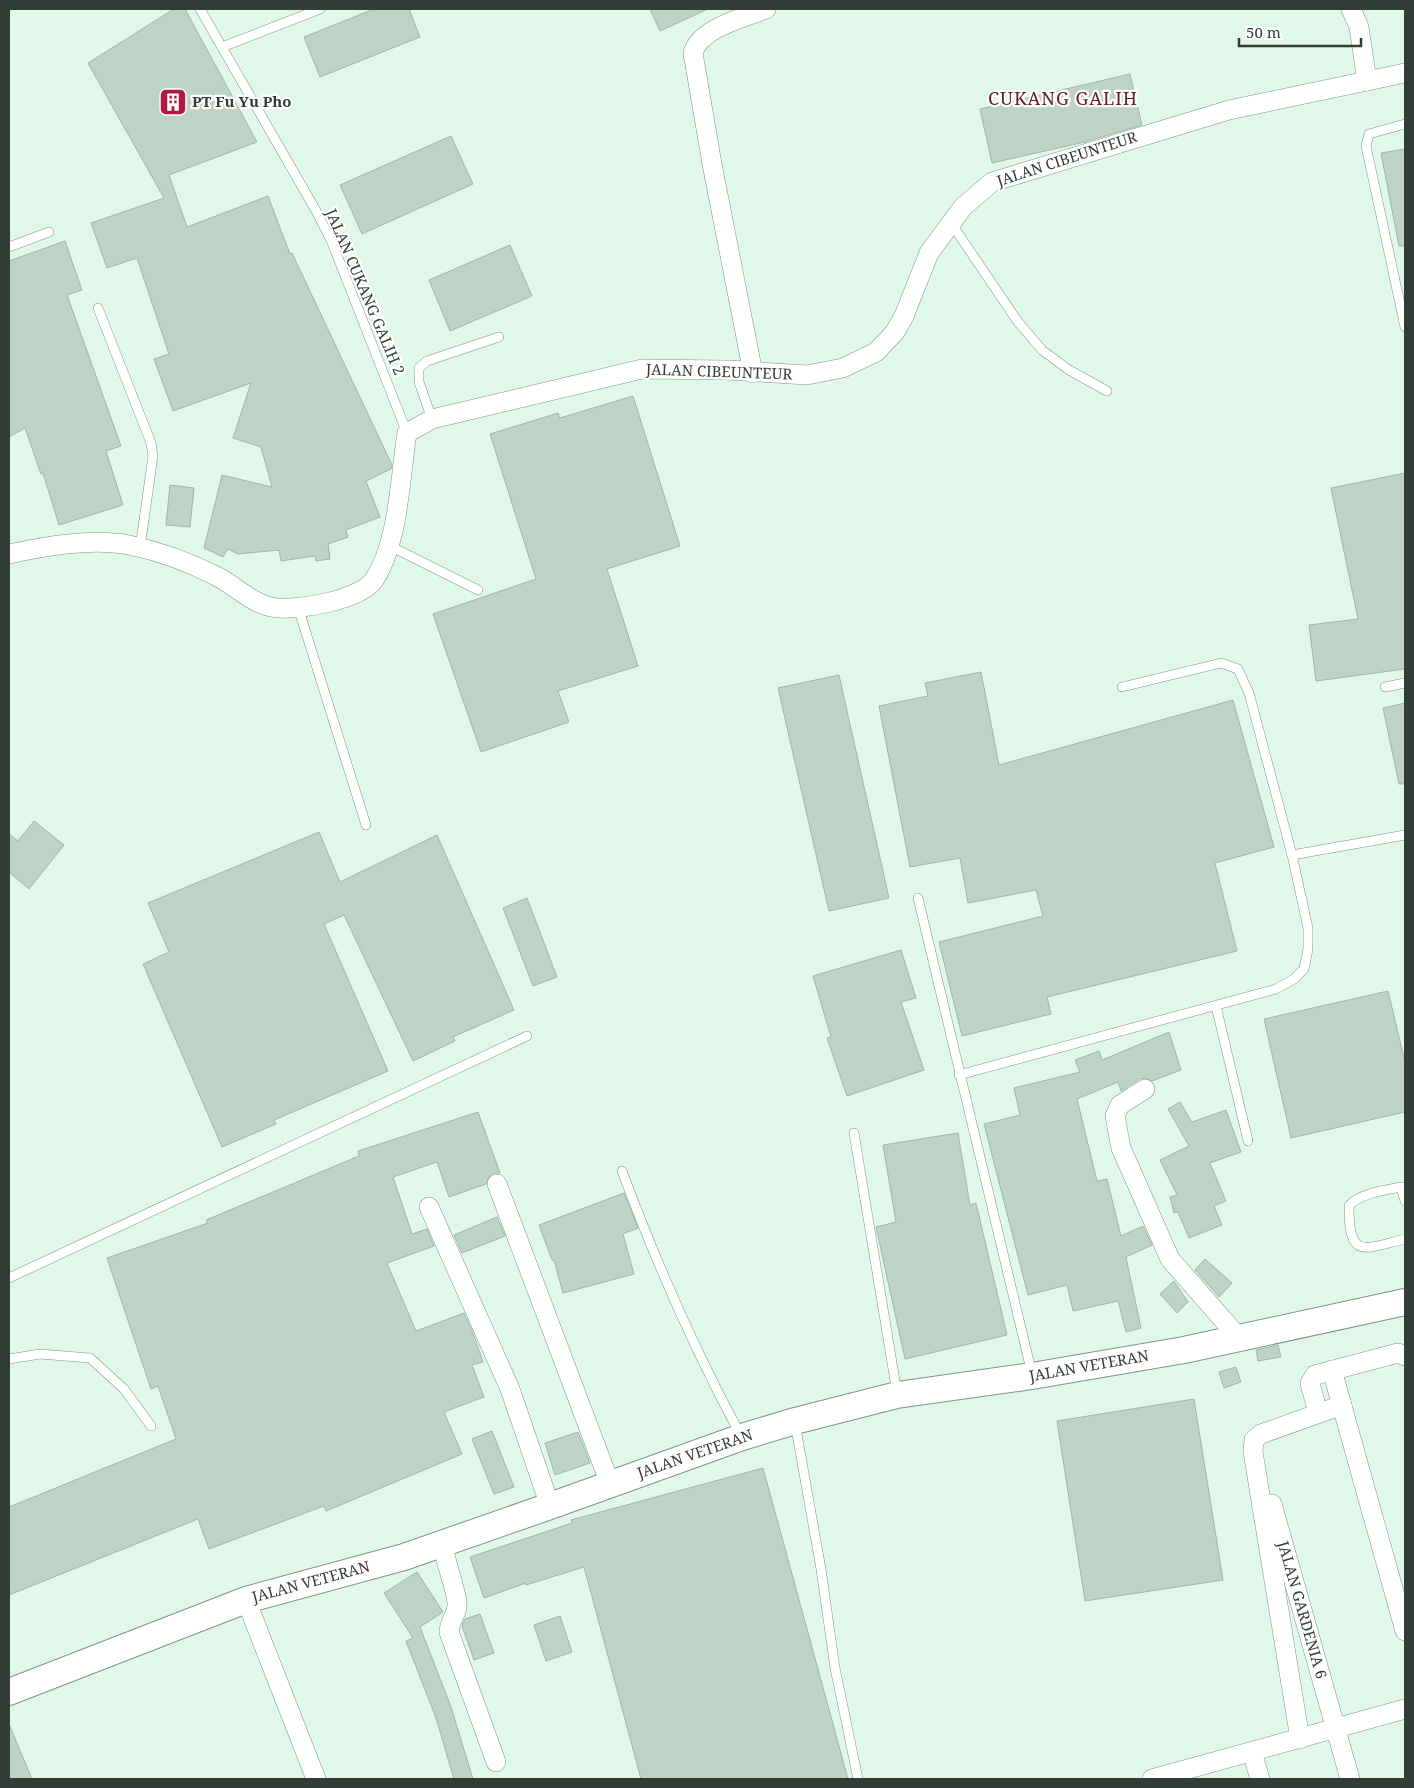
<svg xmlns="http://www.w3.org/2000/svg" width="1414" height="1788" viewBox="0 0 1414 1788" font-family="'Noto Serif',serif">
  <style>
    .building { fill: #bcd3c5; stroke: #a0b7a9 }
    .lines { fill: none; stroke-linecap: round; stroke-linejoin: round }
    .service-casing { stroke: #7f9487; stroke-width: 10 }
    .minor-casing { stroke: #7f9487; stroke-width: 20 }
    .secondary-casing { stroke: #7f9487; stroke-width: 28 }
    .service { stroke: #fff; stroke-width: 9 }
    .minor { stroke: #fff; stroke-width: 19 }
    .secondary { stroke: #fff; stroke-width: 26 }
    .labels { text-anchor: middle; stroke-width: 4.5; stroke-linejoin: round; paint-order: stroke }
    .poi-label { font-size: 15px; font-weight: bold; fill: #333d37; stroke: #fefefe; text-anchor: start }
    .street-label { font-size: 15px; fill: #333d37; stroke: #fefefe }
    .quarter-label { font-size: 18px; letter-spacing: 1px; fill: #621c28; stroke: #fefefe }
  </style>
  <rect width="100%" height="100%" fill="#e0f8e9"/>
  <g class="building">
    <polygon points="174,9 185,9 257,142 169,175 187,227 268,196 290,254 292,253 392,465 391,469 366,481 380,517 346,530 348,537 328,544 330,559 316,561 315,556 281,561 279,550 238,554 228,549 223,557 204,548 222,475 272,487 261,447 233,438 251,383 173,411 154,359 169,354 137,258 107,268 91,223 164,198 88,63"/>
    <polygon points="374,9 409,9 420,37 320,77 304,37"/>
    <polygon points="650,9 708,9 660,31"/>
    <polygon points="1130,74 1142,125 1085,142 992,163 980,109"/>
    <polygon points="451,136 473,184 362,234 340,185"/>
    <polygon points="1405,149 1405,246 1399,246 1381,153"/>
    <polygon points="65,241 82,290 67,295 121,446 106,451 123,505 59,525 43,473 41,474 25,428 9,437 9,261"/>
    <polygon points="510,245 532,296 450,331 429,280"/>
    <polygon points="633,396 680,546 607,569 638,666 558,691 569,722 481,752 433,614 536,579 490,434 558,413 560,418"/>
    <polygon points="1405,473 1405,669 1316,681 1309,625 1358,619 1331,488"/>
    <polygon points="170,485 194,488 190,527 166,525"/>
    <polygon points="981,672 999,765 1233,700 1274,847 1215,863 1237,951 1047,997 1051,1014 962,1036 939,942 1043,916 1036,890 968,903 960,858 910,867 879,706 928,696 925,683"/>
    <polygon points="839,675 889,898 829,911 778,688"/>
    <polygon points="1405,703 1405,784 1399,784 1383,708"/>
    <polygon points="34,821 64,845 29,889 9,872 9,834 18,841"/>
    <polygon points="319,832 340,882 437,835 514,1010 453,1037 455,1041 413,1061 344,915 324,924 388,1071 274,1120 276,1124 222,1147 143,964 169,952 148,903"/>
    <polygon points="527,898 557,977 533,986 503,908"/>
    <polygon points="901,950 916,998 901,1002 924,1070 847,1096 827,1038 831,1037 813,976"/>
    <polygon points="1388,991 1405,1062 1405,1112 1291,1138 1264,1019"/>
    <polygon points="1169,1032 1181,1070 1152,1081 1145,1078 1139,1079 1121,1091 1118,1082 1077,1099 1097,1181 1107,1179 1121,1236 1143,1226 1152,1245 1126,1257 1141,1328 1126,1332 1118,1301 1073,1311 1067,1285 1028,1295 984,1124 1020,1115 1014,1088 1080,1072 1075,1060 1099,1051 1102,1060"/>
    <polygon points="1180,1102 1192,1122 1226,1110 1241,1152 1210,1163 1226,1201 1214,1206 1222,1225 1189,1238 1178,1212 1174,1213 1170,1197 1177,1195 1160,1160 1189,1146 1168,1109"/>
    <polygon points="478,1112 500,1173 494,1173 489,1177 486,1184 449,1197 437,1162 393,1177 412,1234 427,1229 434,1246 387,1263 416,1331 464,1313 474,1336 483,1362 472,1365 484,1397 444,1412 462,1454 326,1511 324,1506 209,1549 198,1519 9,1595 9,1507 176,1439 158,1386 151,1389 107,1258 208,1223 206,1220 359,1156 358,1151"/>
    <polygon points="958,1133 970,1205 976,1203 1007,1335 905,1359 876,1227 896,1222 883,1145"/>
    <polygon points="624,1193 638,1228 623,1234 634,1274 563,1293 554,1260 552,1260 539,1225"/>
    <polygon points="497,1217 505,1236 462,1253 454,1235"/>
    <polygon points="1205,1259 1232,1283 1219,1297 1195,1270"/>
    <polygon points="1174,1281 1188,1302 1177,1313 1160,1294"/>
    <polygon points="1278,1345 1281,1357 1258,1361 1256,1350"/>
    <polygon points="1236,1367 1241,1382 1224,1388 1219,1372"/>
    <polygon points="1194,1399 1223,1580 1085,1601 1057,1421"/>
    <polygon points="492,1431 514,1487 494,1494 472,1439"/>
    <polygon points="578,1432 590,1463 555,1475 545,1443"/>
    <polygon points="763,1468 848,1779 641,1779 584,1567 526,1585 526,1583 484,1598 470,1557 572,1523 571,1520"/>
    <polygon points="417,1572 443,1612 420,1627 451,1707 473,1779 454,1779 436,1718 406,1641 413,1638 384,1593"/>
    <polygon points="480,1614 494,1653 474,1660 462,1626 465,1619"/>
    <polygon points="560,1616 572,1652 546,1661 534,1625"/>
    <polygon points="9,1724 32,1779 9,1779"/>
  </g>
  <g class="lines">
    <g class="service-casing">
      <g id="service">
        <polyline points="200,9 315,209 331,240 407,433"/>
        <polyline points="222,47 320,9"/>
        <polyline points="1405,124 1369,134 1366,146 1405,327"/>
        <polyline points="951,223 1018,322 1042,350 1069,370 1107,391"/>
        <polyline points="9,247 49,232"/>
        <polyline points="98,308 151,443 153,456 140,548"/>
        <polyline points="432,419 419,382 419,368 427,361 499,337"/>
        <polyline points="388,545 478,590"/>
        <polyline points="298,607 366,825"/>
        <polyline points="1385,687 1405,683"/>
        <polyline points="1292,855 1405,835"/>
        <polyline points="918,898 1032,1374"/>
        <polyline points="1216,1006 1248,1141"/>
        <polyline points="959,1075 1276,989 1294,979 1304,969 1308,949 1308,928 1292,855 1249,693 1238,669 1221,663 1122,687"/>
        <polyline points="854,1133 897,1393"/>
        <path d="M622,1171C656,1262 694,1349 740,1434"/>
        <path d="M1405,1201L1401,1187C1385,1190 1358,1194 1349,1206C1349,1260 1363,1249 1405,1239"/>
        <polyline points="9,1278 527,1036"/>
        <polyline points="9,1359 40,1354 90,1358 124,1389 151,1426"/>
        <polyline points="795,1423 821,1569 835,1668 858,1779"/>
      </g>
    </g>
    <g class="minor-casing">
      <g id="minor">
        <polyline points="1351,9 1359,27 1367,81"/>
        <path d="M753,373L712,164L693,53C700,28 743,18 766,9"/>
        <path d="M9,554C46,546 91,538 129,545C158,551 191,563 218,577C235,586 252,603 271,607C295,612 360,600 374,580C399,542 400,477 407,433L432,419L642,369L727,370L807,375L843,368L876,352L895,332L904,316L929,253L963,207L992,182L1229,110L1405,73"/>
        <polyline points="1145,1089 1120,1105 1115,1116 1121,1148 1170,1259 1239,1338"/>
        <polyline points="497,1184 610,1484"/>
        <polyline points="429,1207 510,1389 550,1506"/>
        <polyline points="1332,1370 1405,1631"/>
        <polyline points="1318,1413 1310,1383 1315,1375 1398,1353 1405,1356"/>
        <polyline points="1272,1504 1350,1779"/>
        <path d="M443,1543C445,1563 454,1582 457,1602C459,1612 449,1621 449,1632L496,1762"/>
        <polyline points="246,1600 316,1779"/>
        <polyline points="1300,1739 1253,1452 1254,1440 1261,1434 1342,1405"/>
        <polyline points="1252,1752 1260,1779"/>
        <polyline points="1152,1779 1405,1709"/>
      </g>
    </g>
    <g class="secondary-casing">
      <polyline id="secondary" points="9,1692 246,1600 404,1557 550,1506 742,1437 795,1421 897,1395 1032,1376 1184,1350 1405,1302"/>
    </g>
    <use href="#service" class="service"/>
    <use href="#minor" class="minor"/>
    <use href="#secondary" class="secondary"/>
  </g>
  <defs>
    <g id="building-square" transform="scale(1.4375)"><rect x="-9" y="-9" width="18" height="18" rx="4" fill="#af1b40" stroke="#fefefe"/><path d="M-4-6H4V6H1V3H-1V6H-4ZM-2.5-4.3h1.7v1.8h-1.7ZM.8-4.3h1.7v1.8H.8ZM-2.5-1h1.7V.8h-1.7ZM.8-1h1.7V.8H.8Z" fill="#fff"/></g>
  </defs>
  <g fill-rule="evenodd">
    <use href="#building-square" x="173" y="102"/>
  </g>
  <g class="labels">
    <g class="poi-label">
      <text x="192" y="107">PT Fu Yu Pho</text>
    </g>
    <g class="street-label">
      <text transform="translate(1067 159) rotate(-18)" y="5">JALAN CIBEUNTEUR</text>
      <text transform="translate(365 292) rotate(67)" y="5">JALAN CUKANG GALIH 2</text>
      <text transform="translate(719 372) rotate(2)" y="5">JALAN CIBEUNTEUR</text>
      <text transform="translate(1089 1366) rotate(-10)" y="5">JALAN VETERAN</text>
      <text transform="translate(695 1454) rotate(-19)" y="5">JALAN VETERAN</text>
      <text transform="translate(311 1582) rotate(-15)" y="5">JALAN VETERAN</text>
      <text transform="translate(1302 1610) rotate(74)" y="5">JALAN GARDENIA 6</text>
    </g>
    <g class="quarter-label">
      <text x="1063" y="105">CUKANG GALIH</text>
    </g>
  </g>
  <rect width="1414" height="1788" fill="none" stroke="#333d37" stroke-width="20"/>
  <path d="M1239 38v8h122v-8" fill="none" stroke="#333d37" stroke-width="2.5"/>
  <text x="1246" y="38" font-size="15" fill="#333d37" stroke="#fefefe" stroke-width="4" paint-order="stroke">50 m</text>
</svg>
